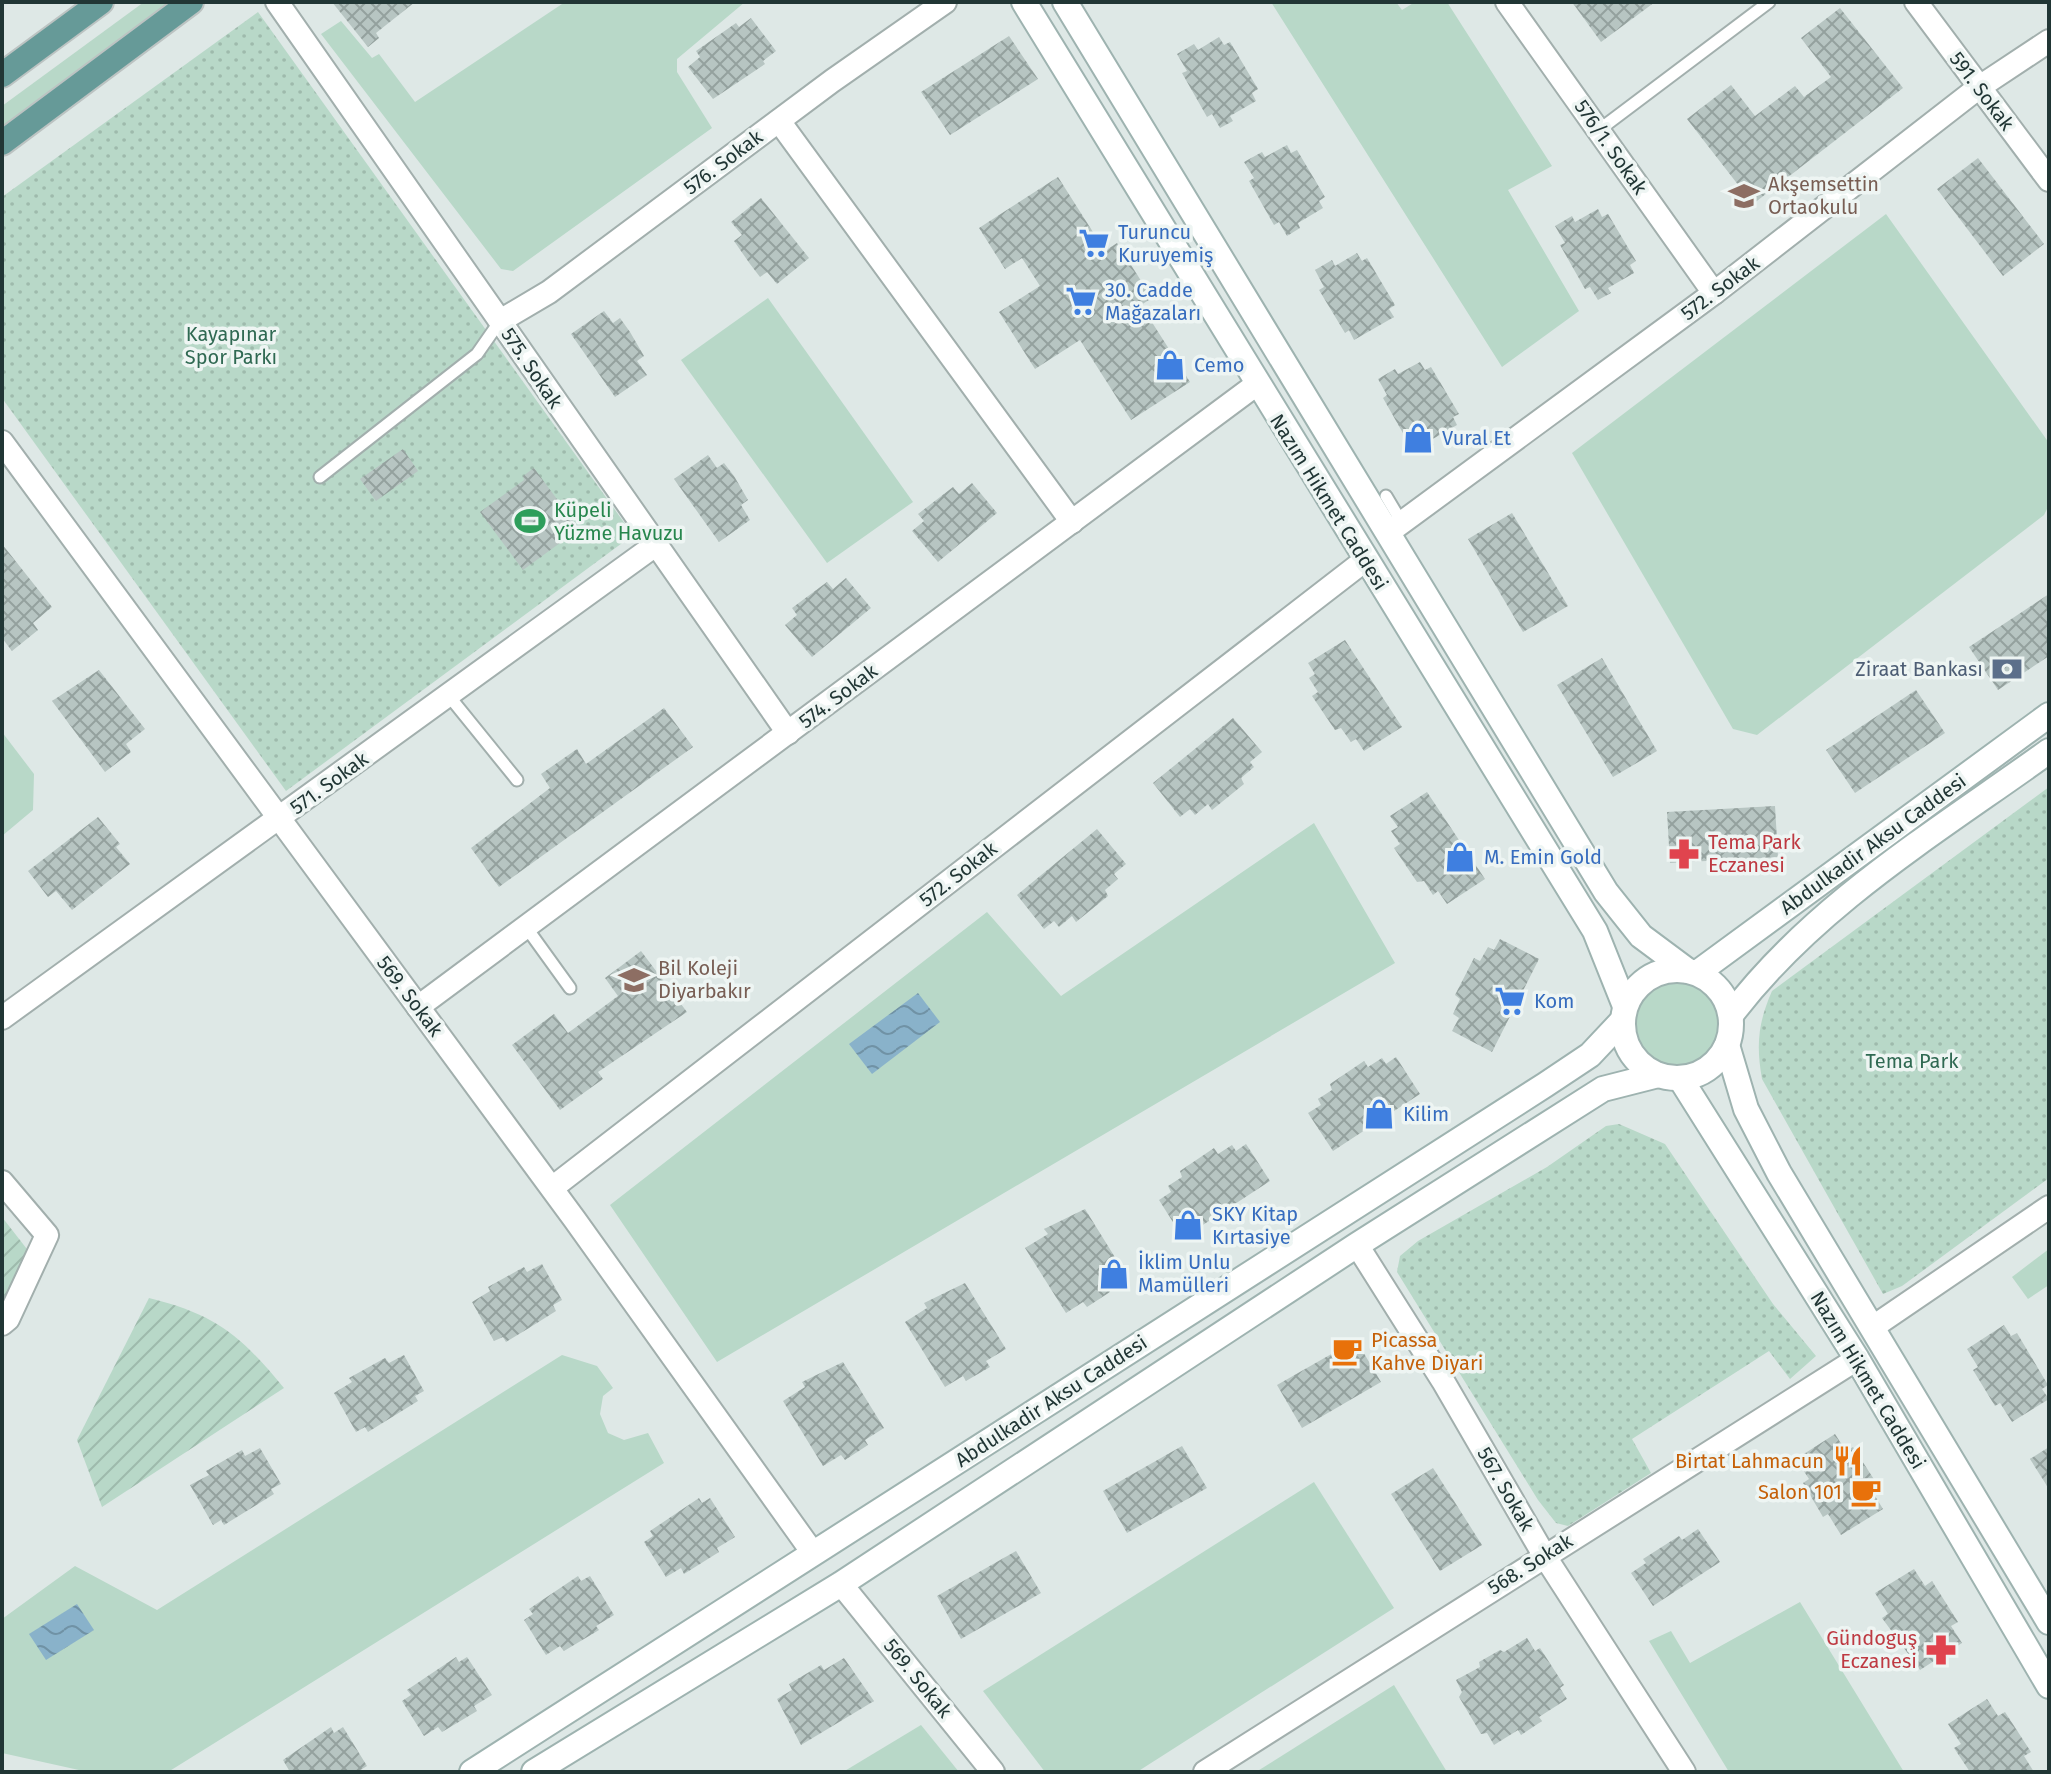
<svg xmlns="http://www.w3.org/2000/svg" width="2051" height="1774" viewBox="0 0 2051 1774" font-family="'Fira Sans',sans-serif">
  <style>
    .grass { fill: #b8d8c8 }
    .park { fill: url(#park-dots) }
    .garden { fill: url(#garden-furrows) }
    .water { fill: url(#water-waves) }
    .building { fill: url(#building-cross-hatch) }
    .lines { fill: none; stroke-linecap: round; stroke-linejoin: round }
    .service-casing { stroke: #a2afad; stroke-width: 15 }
    .minor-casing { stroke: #a2afad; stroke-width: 26 }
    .secondary-casing { stroke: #9eb3b0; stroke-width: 28 }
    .primary-casing { stroke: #bcc3c2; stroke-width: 28 }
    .service { stroke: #fff; stroke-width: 11 }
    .minor { stroke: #fff; stroke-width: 22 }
    .secondary { stroke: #fff; stroke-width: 24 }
    .primary { stroke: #669a98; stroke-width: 24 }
    .labels { text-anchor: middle; stroke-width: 7; stroke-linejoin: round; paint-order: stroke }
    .street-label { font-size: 20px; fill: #213635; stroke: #eef5f3 }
    .education-label { font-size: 20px; fill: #785e54; stroke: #eef5f3; text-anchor: start }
    .shop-label { font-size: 20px; fill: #366cbe; stroke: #eef5f3; text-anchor: start }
    .park-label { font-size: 20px; fill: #2f6952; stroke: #eef5f3 }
    .leisure-label { font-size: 20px; fill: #27864d; stroke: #eef5f3; text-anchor: start }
    .service-label { font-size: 20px; fill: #4e5e75; stroke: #eef5f3; text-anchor: end }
    .health-label { font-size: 20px; fill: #be3a42; stroke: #eef5f3; text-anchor: start }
    .food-label { font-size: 20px; fill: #c56008; stroke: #eef5f3; text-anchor: end }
  </style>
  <defs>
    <pattern id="park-dots" width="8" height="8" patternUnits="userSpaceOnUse" patternTransform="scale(2)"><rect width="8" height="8" fill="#b8d8c8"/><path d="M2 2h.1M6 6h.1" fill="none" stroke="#9ebaac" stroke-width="1.8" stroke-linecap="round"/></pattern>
    <pattern id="garden-furrows" width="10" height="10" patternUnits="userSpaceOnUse" patternTransform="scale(2)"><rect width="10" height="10" fill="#b8d8c8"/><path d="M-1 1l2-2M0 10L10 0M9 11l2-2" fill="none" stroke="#9ebaac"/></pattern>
    <pattern id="water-waves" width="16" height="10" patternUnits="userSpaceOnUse" patternTransform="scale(2)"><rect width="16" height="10" fill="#89b2ca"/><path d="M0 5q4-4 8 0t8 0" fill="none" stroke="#7092a5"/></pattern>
    <pattern id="building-cross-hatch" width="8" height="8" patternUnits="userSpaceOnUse" patternTransform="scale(2)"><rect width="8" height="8" fill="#b7c5c2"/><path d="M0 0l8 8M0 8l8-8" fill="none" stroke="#94a19e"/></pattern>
  </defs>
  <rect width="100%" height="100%" fill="#dee8e6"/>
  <g class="grass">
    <polygon points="144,2 171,2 2,127 2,106"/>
    <polygon points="565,2 745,2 677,59 677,72 712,128 513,271 501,269 321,34 341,21 372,58 379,54 415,102"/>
    <polygon points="1271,2 1396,2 1402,10 1415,2 1447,2 1552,166 1508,190 1579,311 1502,367"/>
    <polygon points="1886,214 2049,443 2049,505 2044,515 1757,735 1733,729 1572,453"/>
    <polygon points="768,298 913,502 827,563 681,360"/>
    <polygon points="2,732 34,774 33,810 2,836"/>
    <polygon points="1314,823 1395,963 717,1362 610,1205 987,912 1061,996"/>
    <circle cx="1678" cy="1025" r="43"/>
    <polygon points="2049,1249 2049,1285 2028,1299 2012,1277"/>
    <polygon points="562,1355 597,1366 613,1388 603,1396 600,1414 608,1433 624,1440 648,1433 664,1463 168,1772 88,1772 2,1753 2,1619 75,1566 157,1610"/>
    <polygon points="1314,1482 1394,1608 1137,1772 1045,1772 983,1691"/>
    <polygon points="1800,1602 1904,1772 1729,1772 1649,1641 1671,1631 1690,1663"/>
    <polygon points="1394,1685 1447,1772 1256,1772"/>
    <polygon points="921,1725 959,1772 843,1772"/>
  </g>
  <g class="park">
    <polygon points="258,12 633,535 286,791 2,398 2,197"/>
    <path d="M2049,787V1178L1902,1286L1883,1294L1762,1079C1756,1045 1758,1023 1772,991Z"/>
    <polygon points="1619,1124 1665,1144 1773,1304 1816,1356 1790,1379 1769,1351 1632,1439 1651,1473 1568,1526 1556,1523 1538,1500 1397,1272 1400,1256 1418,1241 1547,1167 1606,1126"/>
  </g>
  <g class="garden">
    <polygon points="2,1217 30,1253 2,1314"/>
    <path d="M149,1298C217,1315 240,1335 284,1388L102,1507L77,1440Z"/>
  </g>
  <g class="water">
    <polygon points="918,993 940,1022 872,1074 849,1044"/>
    <polygon points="77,1604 94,1630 46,1660 29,1634"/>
  </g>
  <g class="building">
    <polygon points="332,2 415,2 376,33 379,38 368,47"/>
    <polygon points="1572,2 1655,2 1601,42"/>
    <polygon points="1840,8 1903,88 1753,204 1687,119 1731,85 1755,116 1795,86 1804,97 1831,77 1801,38"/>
    <polygon points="751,18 776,51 763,61 765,64 713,99 688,67 700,57 696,51 736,23 739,27"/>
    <polygon points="1009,36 1038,79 950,135 921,92"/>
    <polygon points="1219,37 1224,45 1230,42 1258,89 1252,93 1256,101 1230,116 1233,121 1220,128 1212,114 1207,117 1182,73 1187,71 1177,54 1194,44 1198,50"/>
    <polygon points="1287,145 1291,153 1297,150 1325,197 1319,201 1323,208 1298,223 1300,228 1287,236 1279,222 1274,225 1249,181 1254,178 1244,162 1262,152 1265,157"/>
    <polygon points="1978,158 2044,244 2003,276 1937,189"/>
    <polygon points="1058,177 1105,251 1117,243 1152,298 1141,305 1190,382 1131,420 1080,340 1035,369 999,312 1040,286 1022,258 1005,269 979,228"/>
    <polygon points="761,198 809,258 777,284 767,272 760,277 750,264 734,241 742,235 731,222"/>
    <polygon points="1598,209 1602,217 1608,214 1636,261 1630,265 1634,273 1608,288 1611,293 1598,300 1590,287 1585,289 1560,245 1565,243 1555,226 1572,216 1575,222"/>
    <polygon points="1357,253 1362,261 1367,258 1395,305 1389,309 1394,317 1354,340 1349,330 1345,333 1319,290 1324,287 1315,270 1332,260 1335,266"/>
    <polygon points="604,311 613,323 620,318 630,332 644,356 637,361 647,375 615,397 571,334"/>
    <polygon points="1420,362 1425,370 1431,367 1459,414 1453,417 1457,425 1431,440 1434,445 1421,453 1412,439 1408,442 1383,398 1387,395 1378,379 1395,369 1398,374"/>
    <polygon points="403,449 418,471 376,501 360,479"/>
    <polygon points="708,455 717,468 724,463 734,476 748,500 741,505 750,520 719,542 674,479"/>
    <polygon points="534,468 579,529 523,570 480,512 524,480 523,476"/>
    <polygon points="972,483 997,513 938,562 912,531 924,521 918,514 953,487 959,494"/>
    <polygon points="1512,513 1568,606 1523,632 1468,539"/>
    <polygon points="2,544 52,607 33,623 38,630 12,651 2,638"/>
    <polygon points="846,578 871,608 812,657 785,625 797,615 792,608 827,582 833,589"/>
    <polygon points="2049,594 2049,656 1998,690 1969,647"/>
    <polygon points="1345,640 1402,727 1364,751 1356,739 1351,742 1341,728 1335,730 1312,696 1318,692 1309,678 1315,674 1308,663"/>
    <polygon points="1602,658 1657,751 1613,777 1557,685"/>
    <polygon points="99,670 145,729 126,744 131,752 105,772 52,701"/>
    <polygon points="1916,690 1945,733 1855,793 1826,750"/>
    <polygon points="664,708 693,747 499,887 471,848 550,788 541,774 577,749 586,764"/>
    <polygon points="1233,718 1262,752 1250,762 1254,767 1241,778 1244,784 1212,810 1208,804 1195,815 1190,809 1180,817 1153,783"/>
    <polygon points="1427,792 1485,879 1447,904 1438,891 1433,895 1424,881 1417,882 1394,848 1400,844 1391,831 1398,827 1390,816"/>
    <polygon points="1775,806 1778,857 1670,863 1667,812"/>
    <polygon points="98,817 120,844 116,847 130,864 72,910 56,891 48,897 28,871"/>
    <polygon points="1097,829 1126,864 1114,874 1118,879 1105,890 1108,896 1076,922 1072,916 1059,927 1054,921 1044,929 1017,895"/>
    <polygon points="1500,939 1539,959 1492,1052 1452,1031 1459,1018 1453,1014 1460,999 1455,995 1474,958 1480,961 1488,947 1494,950"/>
    <polygon points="641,951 687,1012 598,1072 603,1079 560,1110 512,1045 554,1014 568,1033 618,996 605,978"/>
    <polygon points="1396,1057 1420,1094 1333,1151 1308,1113 1321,1105 1318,1099 1332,1090 1330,1084 1364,1061 1368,1067 1382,1058 1386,1064"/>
    <polygon points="1246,1144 1270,1181 1183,1238 1159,1200 1171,1192 1168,1186 1182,1177 1180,1171 1214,1148 1218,1154 1232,1145 1236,1151"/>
    <polygon points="1085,1209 1126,1275 1107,1287 1110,1292 1087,1307 1083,1302 1066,1313 1025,1248 1048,1234 1044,1229"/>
    <polygon points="542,1264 562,1300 553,1305 556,1311 529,1328 506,1342 503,1337 494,1341 472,1302 490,1291 488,1287 524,1267 527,1272"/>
    <polygon points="965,1283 1006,1349 986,1361 990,1367 966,1381 963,1376 945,1387 905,1322 927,1308 924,1303"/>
    <polygon points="2004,1325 2011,1336 2017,1333 2048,1385 2042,1389 2049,1399 2012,1422 2000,1403 1995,1406 1973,1370 1978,1367 1967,1349"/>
    <polygon points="1356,1340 1381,1382 1302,1428 1277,1385"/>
    <polygon points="404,1355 424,1391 415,1396 418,1401 368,1432 365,1427 356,1432 334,1393 352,1382 349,1378 385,1358 389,1363"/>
    <polygon points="843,1362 884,1428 865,1440 868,1445 845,1460 841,1455 823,1466 783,1401 805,1387 802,1382"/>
    <polygon points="1835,1434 1846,1451 1853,1447 1879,1487 1872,1491 1883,1509 1841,1535 1828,1514 1823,1517 1803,1483 1809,1479 1796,1459"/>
    <polygon points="1182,1446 1207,1488 1127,1533 1103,1491"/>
    <polygon points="2049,1447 2049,1489 2030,1459"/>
    <polygon points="260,1448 281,1484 271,1489 274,1494 224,1525 221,1520 213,1525 190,1485 209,1475 206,1471 242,1450 245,1456"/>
    <polygon points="1433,1468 1482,1545 1440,1571 1391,1494"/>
    <polygon points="699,1498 702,1503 710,1498 735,1537 717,1548 719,1552 684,1574 681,1568 666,1577 644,1542 653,1536 650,1531"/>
    <polygon points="1698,1529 1720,1562 1653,1606 1631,1573 1646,1563 1643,1559 1679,1536 1682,1540"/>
    <polygon points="1016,1551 1041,1593 961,1639 937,1596"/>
    <polygon points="1914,1569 1925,1586 1932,1581 1958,1622 1951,1626 1962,1643 1920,1670 1882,1618 1888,1614 1875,1593"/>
    <polygon points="578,1576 581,1581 590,1576 614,1615 596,1626 599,1630 564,1651 560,1646 546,1655 524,1620 533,1614 529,1609"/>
    <polygon points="1527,1638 1535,1651 1540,1648 1564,1685 1560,1688 1567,1699 1539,1717 1542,1721 1521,1735 1518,1730 1494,1745 1487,1733 1481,1734 1459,1697 1462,1692 1456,1680 1480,1667 1479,1662 1500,1650 1504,1652"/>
    <polygon points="456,1657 459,1662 467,1657 492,1695 474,1706 477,1711 442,1732 438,1727 424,1736 402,1701 411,1695 407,1690"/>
    <polygon points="844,1658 874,1701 801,1745 777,1699 792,1690 789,1684 821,1665 824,1670"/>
    <polygon points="1987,1699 1998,1716 2005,1712 2031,1752 2024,1756 2034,1772 1970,1772 1954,1748 1961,1744 1948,1724"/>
    <polygon points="331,1727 334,1733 343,1727 367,1766 357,1772 290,1772 283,1760"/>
  </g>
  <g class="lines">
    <g class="service-casing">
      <g id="service">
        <polyline points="1599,130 1769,2"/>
        <polyline points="320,477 477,354 500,321"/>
        <polyline points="1386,496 1402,523"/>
        <polyline points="449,696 517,780"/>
        <polyline points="526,927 570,988"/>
      </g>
    </g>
    <g class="minor-casing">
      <g id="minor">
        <polyline points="277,2 788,733"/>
        <polyline points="1507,2 1714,293"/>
        <polyline points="1916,2 2049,180"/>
        <polyline points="779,121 1072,522"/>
        <polyline points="500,321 549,292 832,81 945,2"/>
        <polyline points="2,442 575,1220 813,1553"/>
        <polyline points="1389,532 1714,293 1978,88 2049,41"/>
        <polyline points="418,1007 1257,384"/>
        <polyline points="2,1018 654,546"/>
        <polyline points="2,1182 47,1235 8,1319 2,1324"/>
        <polyline points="552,1188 1364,561"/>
        <polyline points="1357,1245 1443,1381 1544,1555 1684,1772"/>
        <polyline points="1873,1327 2049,1207"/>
        <polyline points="841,1584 993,1772"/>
        <polyline points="1205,1772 1857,1359"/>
      </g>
    </g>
    <g class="secondary-casing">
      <g id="secondary">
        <polyline points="1024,2 1595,931 1625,1006"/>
        <polyline points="1065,2 1606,892 1641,936 1688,971"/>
        <circle cx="1677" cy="1024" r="54"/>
        <polyline points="1697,973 2049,715"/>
        <path d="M1731,1015C1814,905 1938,831 2049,751"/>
        <polyline points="1727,1045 1746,1109 1779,1173 2049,1622"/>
        <polyline points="1680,1078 1857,1359 2049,1686"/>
        <polyline points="472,1772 1545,1085 1590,1055 1622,1021"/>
        <polyline points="534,1772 841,1584 1357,1245 1603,1089 1658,1075"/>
      </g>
    </g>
    <g class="primary-casing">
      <g id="primary">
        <polyline points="2,75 101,2"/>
        <polyline points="2,143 191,2"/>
      </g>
    </g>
    <use href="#service" class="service"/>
    <use href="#minor" class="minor"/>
    <use href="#secondary" class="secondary"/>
    <use href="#primary" class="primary"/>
  </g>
  <defs>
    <g id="school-bare" transform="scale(2.4)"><path d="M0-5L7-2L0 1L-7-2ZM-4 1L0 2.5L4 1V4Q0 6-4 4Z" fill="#8d6e63" stroke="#eef5f3" stroke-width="2.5" paint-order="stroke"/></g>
    <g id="supermarket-bare" transform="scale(2.4)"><path d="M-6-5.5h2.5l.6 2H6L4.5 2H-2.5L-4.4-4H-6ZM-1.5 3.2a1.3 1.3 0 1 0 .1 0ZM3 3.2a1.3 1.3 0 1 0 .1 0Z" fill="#3f7fe0" stroke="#eef5f3" stroke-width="2.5" paint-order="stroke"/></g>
    <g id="shop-bare" transform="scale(2.4)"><path d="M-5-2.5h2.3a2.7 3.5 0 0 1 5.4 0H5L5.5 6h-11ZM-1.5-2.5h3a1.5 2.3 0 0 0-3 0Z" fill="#3f7fe0" stroke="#eef5f3" stroke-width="2.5" paint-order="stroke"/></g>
    <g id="stadium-bare" transform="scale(2.4)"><path d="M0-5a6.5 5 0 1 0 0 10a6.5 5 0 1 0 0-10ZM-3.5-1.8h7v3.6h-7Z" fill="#2e9e5b" stroke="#eef5f3" stroke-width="2.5" paint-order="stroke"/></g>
    <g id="bank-bare" transform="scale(2.4)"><path d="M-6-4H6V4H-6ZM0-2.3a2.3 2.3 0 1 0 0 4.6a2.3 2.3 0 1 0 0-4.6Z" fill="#5c6f8a" stroke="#eef5f3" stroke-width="2.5" paint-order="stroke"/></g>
    <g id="pharmacy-bare" transform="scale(2.4)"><path d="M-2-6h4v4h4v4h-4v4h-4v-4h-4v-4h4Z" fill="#e0444e" stroke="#eef5f3" stroke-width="2.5" paint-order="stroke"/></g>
    <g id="cafe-bare" transform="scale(2.4)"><path d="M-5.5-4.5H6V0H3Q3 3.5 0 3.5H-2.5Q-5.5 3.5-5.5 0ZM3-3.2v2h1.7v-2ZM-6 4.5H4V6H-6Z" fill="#e8710a" stroke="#eef5f3" stroke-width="2.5" paint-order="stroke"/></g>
    <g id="restaurant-bare" transform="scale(2.4)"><path d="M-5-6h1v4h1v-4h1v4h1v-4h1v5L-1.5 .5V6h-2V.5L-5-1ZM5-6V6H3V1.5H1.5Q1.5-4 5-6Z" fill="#e8710a" stroke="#eef5f3" stroke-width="2.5" paint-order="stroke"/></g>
  </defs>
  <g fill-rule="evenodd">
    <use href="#school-bare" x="1744" y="196"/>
    <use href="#supermarket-bare" x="1094" y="243"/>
    <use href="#supermarket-bare" x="1081" y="301"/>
    <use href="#shop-bare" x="1170" y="365"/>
    <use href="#shop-bare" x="1418" y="438"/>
    <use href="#stadium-bare" x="530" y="521"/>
    <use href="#bank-bare" x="2007" y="669"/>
    <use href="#pharmacy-bare" x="1684" y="854"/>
    <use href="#shop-bare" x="1460" y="857"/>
    <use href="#school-bare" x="634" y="980"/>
    <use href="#supermarket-bare" x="1510" y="1001"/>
    <use href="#shop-bare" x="1379" y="1114"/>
    <use href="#shop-bare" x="1188" y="1225"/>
    <use href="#shop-bare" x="1114" y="1274"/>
    <use href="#cafe-bare" x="1347" y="1351"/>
    <use href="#restaurant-bare" x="1848" y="1461"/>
    <use href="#cafe-bare" x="1866" y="1492"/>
    <use href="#pharmacy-bare" x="1941" y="1650"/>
  </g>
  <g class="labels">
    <g class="street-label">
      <text transform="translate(1982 91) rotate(53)" y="7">591. Sokak</text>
      <text transform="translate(1611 147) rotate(55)" y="7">576/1. Sokak</text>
      <text transform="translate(723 162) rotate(-37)" y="7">576. Sokak</text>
      <text transform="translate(1720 288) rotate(-37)" y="7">572. Sokak</text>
      <text transform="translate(532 368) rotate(56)" y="7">575. Sokak</text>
      <text transform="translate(1329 502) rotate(58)" y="7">Nazım Hikmet Caddesi</text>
      <text transform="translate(838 696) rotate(-37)" y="7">574. Sokak</text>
      <text transform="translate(329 783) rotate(-36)" y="7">571. Sokak</text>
      <text transform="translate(1873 844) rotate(-36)" y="7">Abdulkadir Aksu Caddesi</text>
      <text transform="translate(958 874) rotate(-38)" y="7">572. Sokak</text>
      <text transform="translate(410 996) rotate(53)" y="7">569. Sokak</text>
      <text transform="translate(1868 1380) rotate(59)" y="7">Nazım Hikmet Caddesi</text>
      <text transform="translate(1051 1401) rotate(-33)" y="7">Abdulkadir Aksu Caddesi</text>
      <text transform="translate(1506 1489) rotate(60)" y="7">567. Sokak</text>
      <text transform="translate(1530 1564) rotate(-32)" y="7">568. Sokak</text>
      <text transform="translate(918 1678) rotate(51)" y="7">569. Sokak</text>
    </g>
    <g class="education-label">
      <text x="1768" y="191">Akşemsettin<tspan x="1768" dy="23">Ortaokulu</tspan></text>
      <text x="658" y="975">Bil Koleji<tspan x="658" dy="23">Diyarbakır</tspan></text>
    </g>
    <g class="shop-label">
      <text x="1118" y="239">Turuncu<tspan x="1118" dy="23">Kuruyemiş</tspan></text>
      <text x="1105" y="297">30. Cadde<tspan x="1105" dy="23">Mağazaları</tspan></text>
      <text x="1194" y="372">Cemo</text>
      <text x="1442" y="445">Vural Et</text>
      <text x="1484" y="864">M. Emin Gold</text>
      <text x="1534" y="1008">Kom</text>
      <text x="1403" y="1121">Kilim</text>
      <text x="1212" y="1221">SKY Kitap<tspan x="1212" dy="23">Kırtasiye</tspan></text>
      <text x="1138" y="1269">İklim Unlu<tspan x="1138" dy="23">Mamülleri</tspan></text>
    </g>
    <g class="park-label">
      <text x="231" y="341">Kayapınar<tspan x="231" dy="23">Spor Parkı</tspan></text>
      <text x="1912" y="1068">Tema Park</text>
    </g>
    <g class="leisure-label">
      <text x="554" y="517">Küpeli<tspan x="554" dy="23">Yüzme Havuzu</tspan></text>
    </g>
    <g class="service-label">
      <text x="1983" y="676">Ziraat Bankası</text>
    </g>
    <g class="health-label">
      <text x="1708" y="849">Tema Park<tspan x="1708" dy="23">Eczanesi</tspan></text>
      <text x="1917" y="1645" text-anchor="end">Gündoguş<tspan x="1917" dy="23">Eczanesi</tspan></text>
    </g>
    <g class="food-label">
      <text x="1371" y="1347" text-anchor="start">Picassa<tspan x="1371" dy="23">Kahve Diyari</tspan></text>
      <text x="1824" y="1468">Birtat Lahmacun</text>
      <text x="1842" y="1499">Salon 101</text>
    </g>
  </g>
  <rect width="2051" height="1774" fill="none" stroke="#213635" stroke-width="8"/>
</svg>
